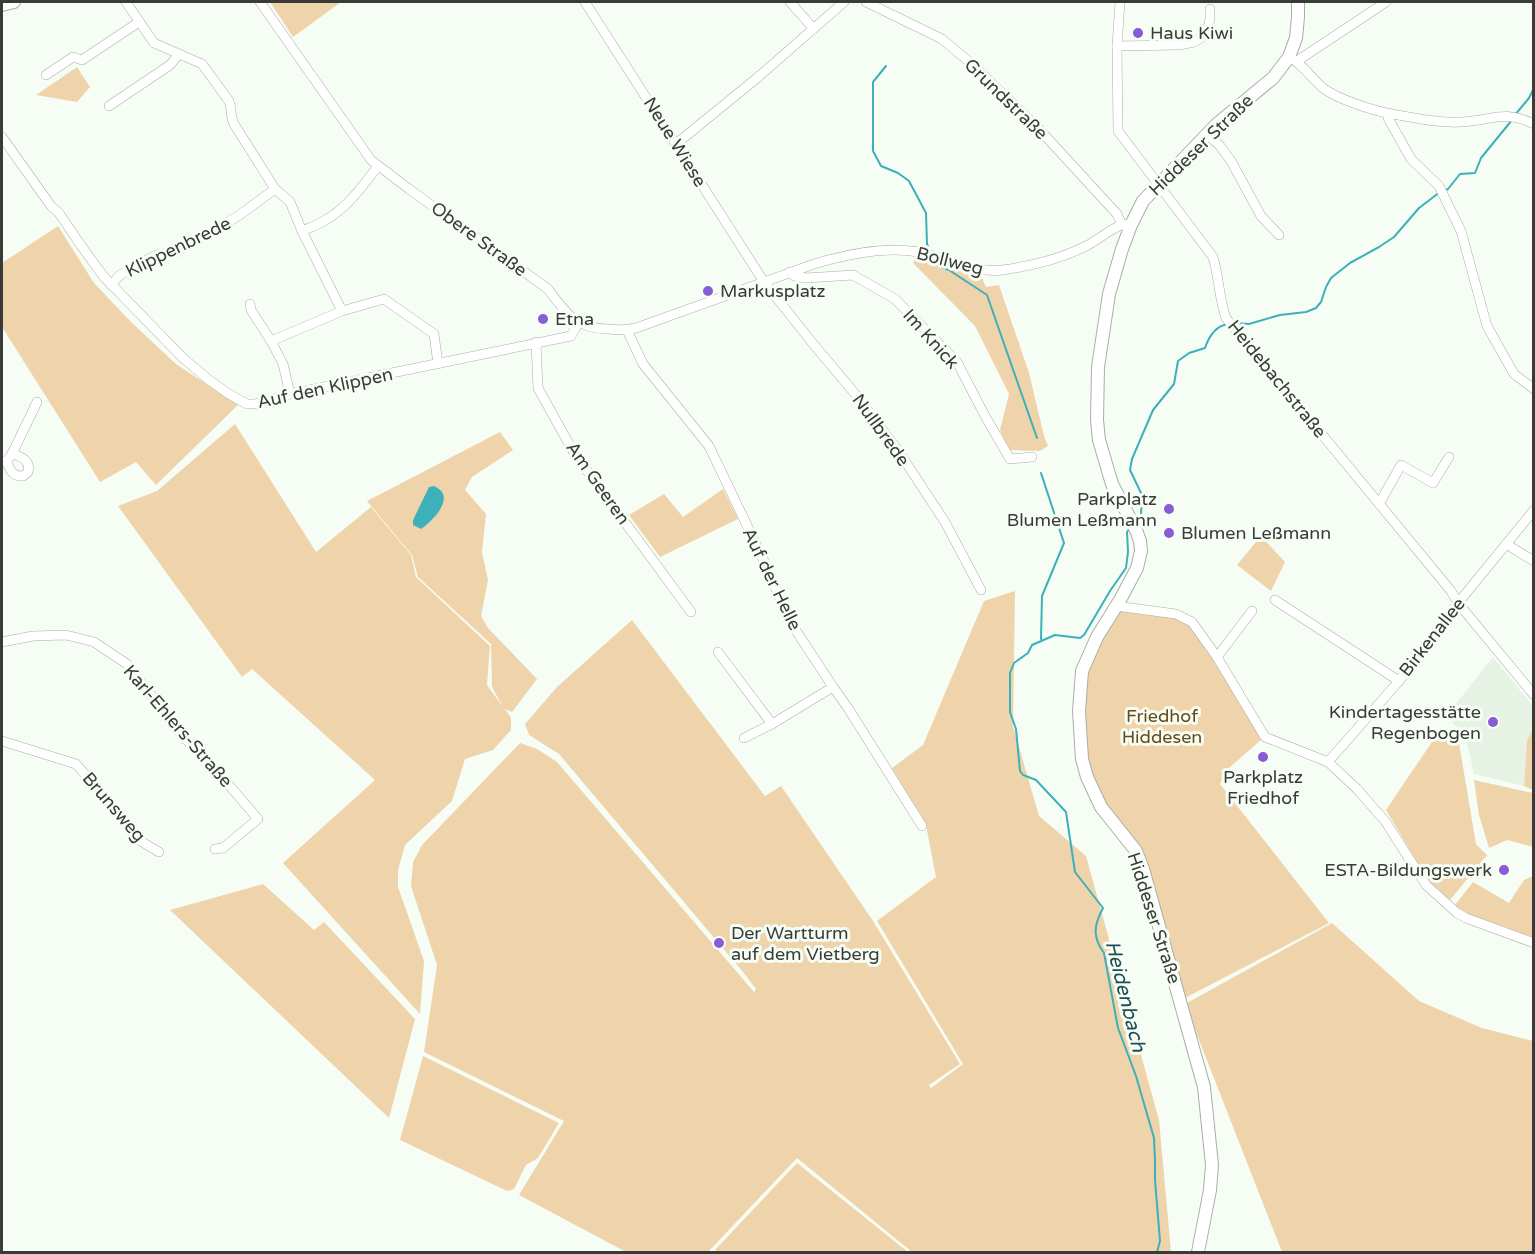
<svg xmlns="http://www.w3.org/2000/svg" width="1535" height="1254" viewBox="0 0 1535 1254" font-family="'Varela Round',sans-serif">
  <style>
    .built { fill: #e6f3e4 }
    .green { fill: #efd4ab; fill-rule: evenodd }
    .water { fill: #3db0ba }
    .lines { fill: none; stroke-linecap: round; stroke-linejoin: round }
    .stream { stroke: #3db0ba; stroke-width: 2 }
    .minor-casing { stroke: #a8afa7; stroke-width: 10 }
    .major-casing { stroke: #a8afa7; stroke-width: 14 }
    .minor { stroke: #fff; stroke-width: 9 }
    .major { stroke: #fff; stroke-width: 12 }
    .poi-dot { fill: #885cd6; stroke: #f6fdf4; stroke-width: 2 }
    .labels { text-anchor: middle; stroke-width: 6; stroke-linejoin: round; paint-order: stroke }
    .poi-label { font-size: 18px; fill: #383b38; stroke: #f6fdf4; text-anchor: start }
    .street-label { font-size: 18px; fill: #383b38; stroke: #f6fdf4 }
    .park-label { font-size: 18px; fill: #674a14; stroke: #f6fdf4 }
    .water-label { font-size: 20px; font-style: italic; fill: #1d4f53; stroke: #f6fdf4 }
  </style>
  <rect width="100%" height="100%" fill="#f6fdf4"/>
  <polygon class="built" points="1493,657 1533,706 1533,729 1527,742 1524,786 1474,774 1466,739 1447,715"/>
  <g class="green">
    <polygon points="270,2 341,2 293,37"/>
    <polygon points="77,67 90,87 77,102 36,95"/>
    <polygon points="58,226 94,283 131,322 176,364 238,405 156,485 136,462 100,482 2,327 2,263"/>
    <polygon points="918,256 980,274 986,287 999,285 1029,373 1044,436 1048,446 1040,451 1009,450 1000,430 1009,394 975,326 913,263"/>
    <path d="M235,424L316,552L371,507L411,555L416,577L490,646L487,685L503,707L492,687L491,644L418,577L412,555L367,501L500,432L513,450L472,477L465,490L486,514L482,552L488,580L481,616L488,628L537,679L512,712L505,709L511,718V730L493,750L465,759L452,801L405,845L398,870V887L424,961L420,1014L283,863L375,780L252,669L242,677L118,506L157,491ZM434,486L440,489L433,519L421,529L413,520L430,487Z"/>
    <polygon points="723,489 738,519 660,557 629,515 664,494 683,517"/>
    <polygon points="1261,536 1285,562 1271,591 1237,565"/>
    <polygon points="1015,591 1013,726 1039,816 1086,856 1159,1120 1171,1252 912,1252 797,1158 708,1252 626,1252 519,1195 564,1121 424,1052 437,965 411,886 413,862 422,845 520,743 537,749 557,762 754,992 756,989 743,972 559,754 529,735 525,724 557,687 632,620 765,796 781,786 873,921 960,1064 929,1085 931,1088 963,1064 877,921 936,877 926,825 892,768 923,745 984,601"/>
    <polygon points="1119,611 1176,617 1192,626 1262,739 1229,768 1220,784 1329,923 1185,998 1138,850 1104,804 1090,775 1084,730 1082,689 1092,654"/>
    <polygon points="1533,729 1533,790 1524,786 1527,741"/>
    <polygon points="1440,730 1453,746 1459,743 1476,844 1487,855 1450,900 1428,880 1386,810"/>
    <polygon points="1474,780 1533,793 1533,847 1507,840 1489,848 1479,815"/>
    <polygon points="1533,876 1533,940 1473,918 1455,905 1473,882 1509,903 1524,880"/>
    <polygon points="263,884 314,930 324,922 415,1019 389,1118 170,910"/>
    <polygon points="1332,923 1419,1001 1482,1028 1533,1041 1533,1252 1282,1252 1185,1004"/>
    <polygon points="423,1056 559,1123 538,1158 526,1165 514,1189 507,1191 400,1140"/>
    <polygon points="797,1163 908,1252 719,1252 715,1250"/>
  </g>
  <path class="water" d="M434,486C457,496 434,520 421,529L413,525V520L429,487Z"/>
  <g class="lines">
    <g class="stream">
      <polyline points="886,66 873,82 873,151 881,166 898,173 909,181 926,213 927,244 930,251"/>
      <polyline points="1515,115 1529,98 1534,88"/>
      <polyline points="1446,190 1448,189 1460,174 1475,173 1481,158 1512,120"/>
      <polyline points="933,259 935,264 949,270 987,295 1037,438"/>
      <polyline points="1234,323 1249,324 1280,315 1306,312 1316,308 1321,302 1326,287 1331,278 1350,263 1379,247 1394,237 1419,208 1440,192"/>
      <polyline points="1041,473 1064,543 1042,596 1041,639"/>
      <path d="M1137,521L1141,515L1142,495L1130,470L1132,459L1153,410L1174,384L1178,361L1189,353L1205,348C1209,336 1215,326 1228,324"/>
      <path d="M1131,527L1127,532L1128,552L1126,568L1110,591L1084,635L1080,638L1055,635L1032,645L1028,653L1014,663L1010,673V712L1016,729L1020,771L1023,775L1036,780L1066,812L1075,872L1103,908C1094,925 1092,937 1104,953L1118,1028L1136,1076L1154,1138L1155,1161V1180L1160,1241L1157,1252"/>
    </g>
    <g class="minor-casing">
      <g id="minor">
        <path d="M126,2L154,43L202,64L229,101C232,108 230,117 234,124L275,189L290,202L302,231C309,228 317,225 324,221C347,208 362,187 378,166"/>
        <path d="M260,2L371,160L409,189L548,289C565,312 576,329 608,329C617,330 626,330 636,328L814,264C844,255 886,246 918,252C945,257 976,274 1002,270C1031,266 1061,259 1086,246C1097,241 1111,228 1122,225C1125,224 1128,225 1131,225"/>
        <polyline points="585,2 764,282 814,345 857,396 897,449 945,522 981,590"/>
        <polyline points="790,2 813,28"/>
        <polyline points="866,2 942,39 973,65 1038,128 1117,214 1122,225"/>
        <path d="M1120,2L1117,46L1118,131L1213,257C1219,277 1219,298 1226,318L1451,591L1458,603L1534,695"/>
        <polyline points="1117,46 1179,45 1194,42 1206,35 1210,19 1210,9"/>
        <path d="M1289,57C1303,64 1311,78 1323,88C1337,99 1374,111 1392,114C1414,118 1439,123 1461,122C1491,121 1503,109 1534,124"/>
        <polyline points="1297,61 1386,2"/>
        <polyline points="46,75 73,57 82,60 139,22"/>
        <polyline points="109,106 170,65 179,54"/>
        <polyline points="1390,114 1388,118 1411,159 1439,186 1461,231 1487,326 1514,374 1534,389"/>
        <polyline points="1207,134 1220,146 1231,161 1261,216 1279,235"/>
        <polyline points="2,137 51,206 59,213 82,247 104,277 183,358 209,380 229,394 247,404 255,404 290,394 571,336 578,323"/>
        <polyline points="676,144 757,78 844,2"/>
        <polyline points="302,231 342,311"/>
        <polyline points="790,272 794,276 806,278 853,275 895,299 957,362 985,416 1010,459 1032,457"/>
        <polyline points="111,285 120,275 156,255 176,252 238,216 275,189"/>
        <polyline points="250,304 251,310 271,341"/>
        <polyline points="627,330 643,364 709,446 765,563 789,620 833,687 848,708 922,826"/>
        <polyline points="536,342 538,388 574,453 691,612"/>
        <polyline points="290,394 283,364 271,341 342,311 384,299 434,334 438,364"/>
        <polyline points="2,461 6,461 11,456 37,402"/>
        <path d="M6,461C10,469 12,477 23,476L28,472C31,460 21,457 12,453"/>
        <polyline points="1379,504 1401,465 1433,483 1449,457"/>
        <polyline points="1506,544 1534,561"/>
        <polyline points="1275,600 1399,681"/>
        <polyline points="1116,606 1176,614 1192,622 1217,657 1265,737 1328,762 1357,789 1385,821 1426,885 1457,913 1466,918 1534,943"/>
        <polyline points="2,642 33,636 66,635 94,642 127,664 185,739 199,750 258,819 223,848 215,849"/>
        <polyline points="718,652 772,724"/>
        <polyline points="1217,657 1252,611"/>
        <polyline points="744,738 772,724 833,687"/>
        <polyline points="2,741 76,764 107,799 137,839 159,852"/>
        <polyline points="1328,762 1399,681 1458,603 1534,510"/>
      </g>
    </g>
    <g class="major-casing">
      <g id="major">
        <polyline points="2,5 14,2"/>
        <polyline points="1198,1252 1210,1190 1212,1165 1204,1087 1143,869 1136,851 1101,807 1087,777 1082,759 1079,711 1082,671 1097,637 1120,600 1137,568 1141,551 1140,541 1136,530 1112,484 1099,440 1097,420 1098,367 1109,294 1122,249 1131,225 1143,201 1216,125 1273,78 1289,57 1296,38 1298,17 1298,2"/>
      </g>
    </g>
    <use href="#minor" class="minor"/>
    <use href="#major" class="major"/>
  </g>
  <g class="poi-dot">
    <circle cx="1138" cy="33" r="6"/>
    <circle cx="708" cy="291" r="6"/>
    <circle cx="543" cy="319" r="6"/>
    <circle cx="1169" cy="509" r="6"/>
    <circle cx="1169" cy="533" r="6"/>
    <circle cx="1493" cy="722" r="6"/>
    <circle cx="1263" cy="757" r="6"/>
    <circle cx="1504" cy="870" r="6"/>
    <circle cx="719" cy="943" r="6"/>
  </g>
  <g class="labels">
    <g class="poi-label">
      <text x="1150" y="39">Haus Kiwi</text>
      <text x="720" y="297">Markusplatz</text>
      <text x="555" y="325">Etna</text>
      <text x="1157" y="505" text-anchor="end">Parkplatz<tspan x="1157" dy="21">Blumen Leßmann</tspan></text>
      <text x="1181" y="539">Blumen Leßmann</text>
      <text x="1481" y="718" text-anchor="end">Kindertagesstätte<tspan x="1481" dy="21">Regenbogen</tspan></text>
      <text x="1263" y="783" text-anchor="middle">Parkplatz<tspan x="1263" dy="21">Friedhof</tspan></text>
      <text x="1492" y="876" text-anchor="end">ESTA-Bildungswerk</text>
      <text x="731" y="939">Der Wartturm<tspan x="731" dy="21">auf dem Vietberg</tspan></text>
    </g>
    <g class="street-label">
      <text transform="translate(1006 99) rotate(44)" y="6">Grundstraße</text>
      <text transform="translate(675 142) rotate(58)" y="6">Neue Wiese</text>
      <text transform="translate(1201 145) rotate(-44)" y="6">Hiddeser Straße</text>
      <text transform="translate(479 239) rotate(36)" y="6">Obere Straße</text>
      <text transform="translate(178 247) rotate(-26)" y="6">Klippenbrede</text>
      <text transform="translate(950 261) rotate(14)" y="6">Bollweg</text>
      <text transform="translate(931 339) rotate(48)" y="6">Im Knick</text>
      <text transform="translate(1277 379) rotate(51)" y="6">Heidebachstraße</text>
      <text transform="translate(325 388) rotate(-12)" y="6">Auf den Klippen</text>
      <text transform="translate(881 430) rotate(54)" y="6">Nullbrede</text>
      <text transform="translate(598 483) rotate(55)" y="6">Am Geeren</text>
      <text transform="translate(772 579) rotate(64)" y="6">Auf der Helle</text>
      <text transform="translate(1432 637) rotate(-52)" y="6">Birkenallee</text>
      <text transform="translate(178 726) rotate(49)" y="6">Karl-Ehlers-Straße</text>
      <text transform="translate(114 807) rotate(49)" y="6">Brunsweg</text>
      <text transform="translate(1154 918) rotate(72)" y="6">Hiddeser Straße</text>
    </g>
    <g class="park-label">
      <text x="1162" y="722">Friedhof<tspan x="1162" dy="21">Hiddesen</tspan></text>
    </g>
    <g class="water-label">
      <text transform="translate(1126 996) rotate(76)" y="7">Heidenbach</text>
    </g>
  </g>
  <rect width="1535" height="1254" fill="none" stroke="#383b38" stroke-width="6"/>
</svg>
